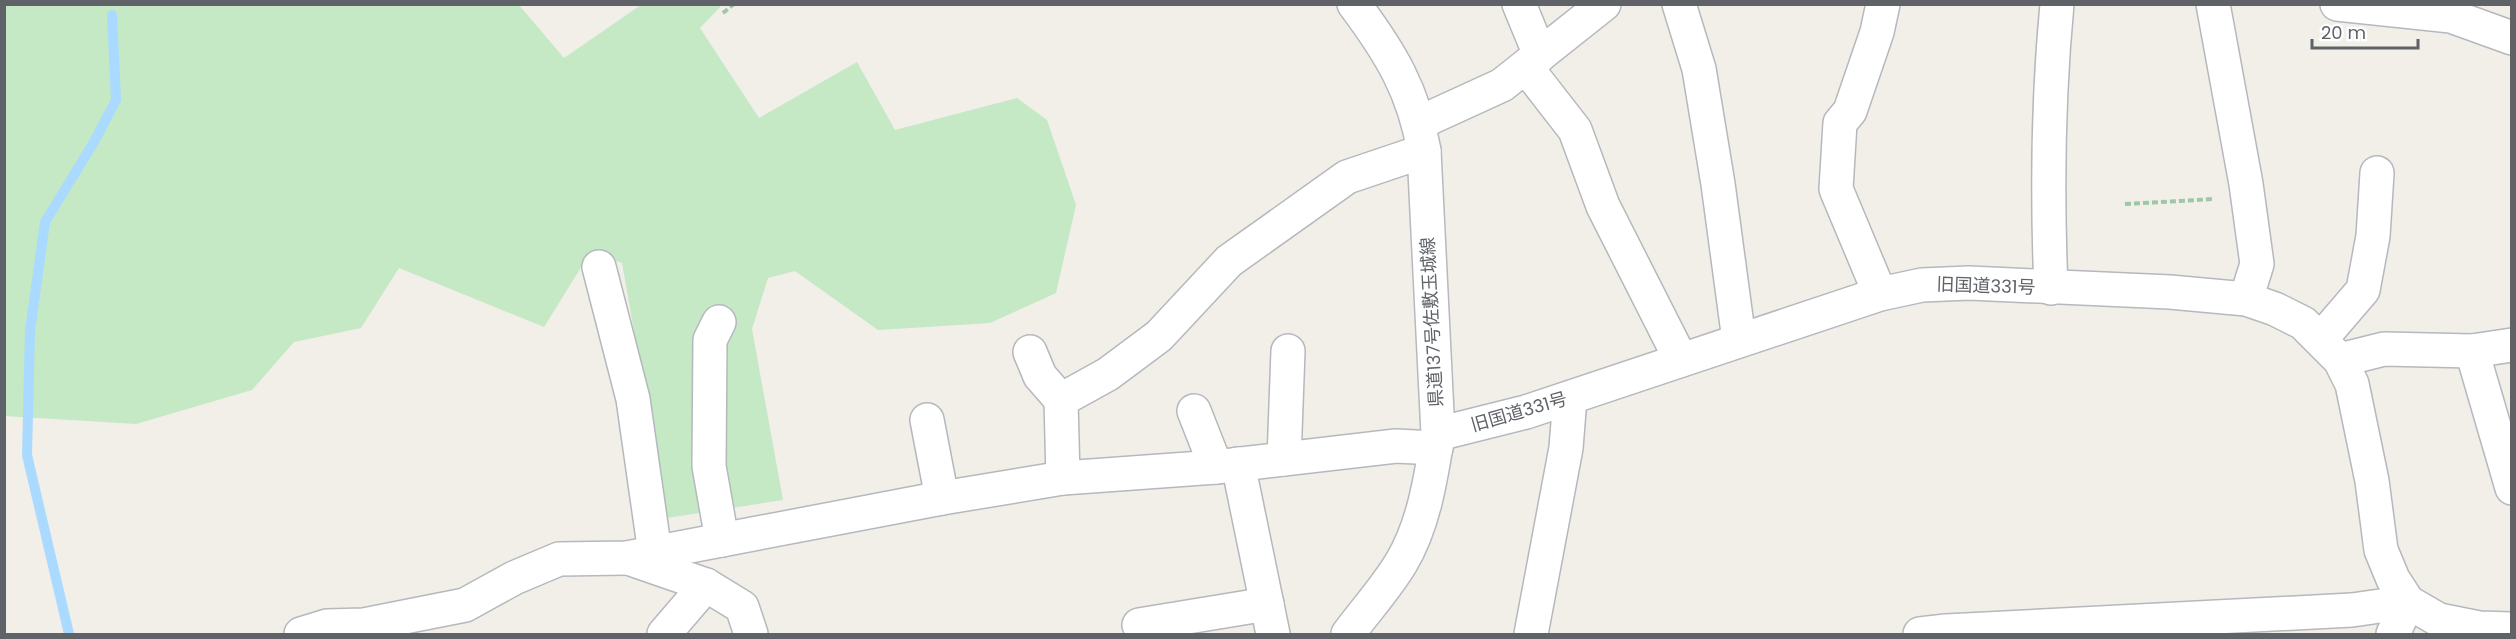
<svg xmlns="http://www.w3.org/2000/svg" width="2516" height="639" viewBox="0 0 2516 639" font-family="Poppins,'Noto Sans JP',sans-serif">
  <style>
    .green { fill: #c5e8c5 }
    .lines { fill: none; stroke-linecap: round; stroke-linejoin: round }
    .stream { stroke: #aadaff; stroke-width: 10 }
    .minor-casing { stroke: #b5b8bc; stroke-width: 36 }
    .tertiary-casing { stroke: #b5b8bc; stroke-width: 36 }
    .secondary-casing { stroke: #b6babf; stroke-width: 36 }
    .path { stroke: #9cc7a9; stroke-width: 4; stroke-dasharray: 6 3; stroke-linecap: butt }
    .minor { stroke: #fff; stroke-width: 33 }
    .tertiary { stroke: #fff; stroke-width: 33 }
    .secondary { stroke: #fff; stroke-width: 33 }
    .labels { text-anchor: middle; stroke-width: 6; stroke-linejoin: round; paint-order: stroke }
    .street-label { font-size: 18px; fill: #5f6368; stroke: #fff }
  </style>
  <rect width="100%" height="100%" fill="#f1efe8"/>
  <polygon class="green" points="4,5 519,5 564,58 641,5 722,5 700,28 759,118 857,62 895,130 1017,98 1047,120 1076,205 1056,293 990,323 878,330 795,271 768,278 752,329 783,500 667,518 622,263 590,253 544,327 399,268 361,328 294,342 252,390 136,424 5,416"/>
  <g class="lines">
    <polyline class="stream" points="69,634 27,455 30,331 45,222 94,142 116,100 112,15"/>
    <g class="minor-casing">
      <g id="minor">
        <polyline points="1519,4 1540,55"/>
        <polyline points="1679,4 1699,69 1718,184 1739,340"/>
        <polyline points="2213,4 2246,184 2257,264 2246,299"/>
        <polyline points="2337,4 2451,16 2512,38"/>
        <polyline points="1526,67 1575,130 1603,206 1681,360"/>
        <polyline points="1419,123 1502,85 1604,4"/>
        <polyline points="599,267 633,399 655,553"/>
        <path d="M2051,288C2047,194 2048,98 2057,4"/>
        <polyline points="1880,294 1836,189 1840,123 1850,111 1877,32 1883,4"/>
        <polyline points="719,322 710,340 709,466 722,540"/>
        <polyline points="2321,339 2363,290 2373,236 2377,173"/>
        <polyline points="2472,351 2512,488"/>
        <polyline points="1030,352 1040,376 1061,400"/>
        <polyline points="2340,360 2384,349 2472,351 2512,345"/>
        <polyline points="1194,411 1216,467"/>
        <polyline points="927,420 942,498"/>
        <polyline points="1284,459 1288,351"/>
        <polyline points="1238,464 1273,634"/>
        <polyline points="1063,478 1061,400 1108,374 1159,336 1229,261 1347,177 1424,151"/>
        <polyline points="628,558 706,585 742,607 751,634"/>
        <polyline points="1139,625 1267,604"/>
        <polyline points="301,634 327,626 364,625 465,605 514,578 559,559 627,558 942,498 1063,478 1216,467 1396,446 1436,448"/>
        <polyline points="664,634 706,585"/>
        <polyline points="1531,634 1566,448 1570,398"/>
        <polyline points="1920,634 1946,631 2352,610 2408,602"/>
        <polyline points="2393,634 2408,602"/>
      </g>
    </g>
    <g class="tertiary-casing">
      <polyline id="tertiary" points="1438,434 1526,412 1880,294 1922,285 1969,283 2170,292 2246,299 2275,309 2303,323 2340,360 2352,384 2372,481 2381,550 2393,579 2408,602 2439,620 2479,628 2512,629"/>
    </g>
    <g class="secondary-casing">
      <path id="secondary" d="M1348,634C1365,611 1386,588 1401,563C1424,525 1431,477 1438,434L1424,151C1414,91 1390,52 1354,4"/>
    </g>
    <g class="path">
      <polyline points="723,13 734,4"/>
      <polyline points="2125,204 2214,199"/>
    </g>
    <use href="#minor" class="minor"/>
    <use href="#tertiary" class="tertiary"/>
    <use href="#secondary" class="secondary"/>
  </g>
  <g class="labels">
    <g class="street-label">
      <text transform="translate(1986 286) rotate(2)" y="6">旧国道331号</text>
      <text transform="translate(1432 322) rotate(-93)" y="6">県道137号佐敷玉城線</text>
      <text transform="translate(1519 412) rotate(-16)" y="6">旧国道331号</text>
    </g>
  </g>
  <rect width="2516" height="639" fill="none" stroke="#5f6368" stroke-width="12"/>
  <path d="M2312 39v9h106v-9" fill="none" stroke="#5f6368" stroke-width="3"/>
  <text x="2321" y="39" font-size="18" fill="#5f6368" stroke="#ffffff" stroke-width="4.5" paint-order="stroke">20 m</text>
</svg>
